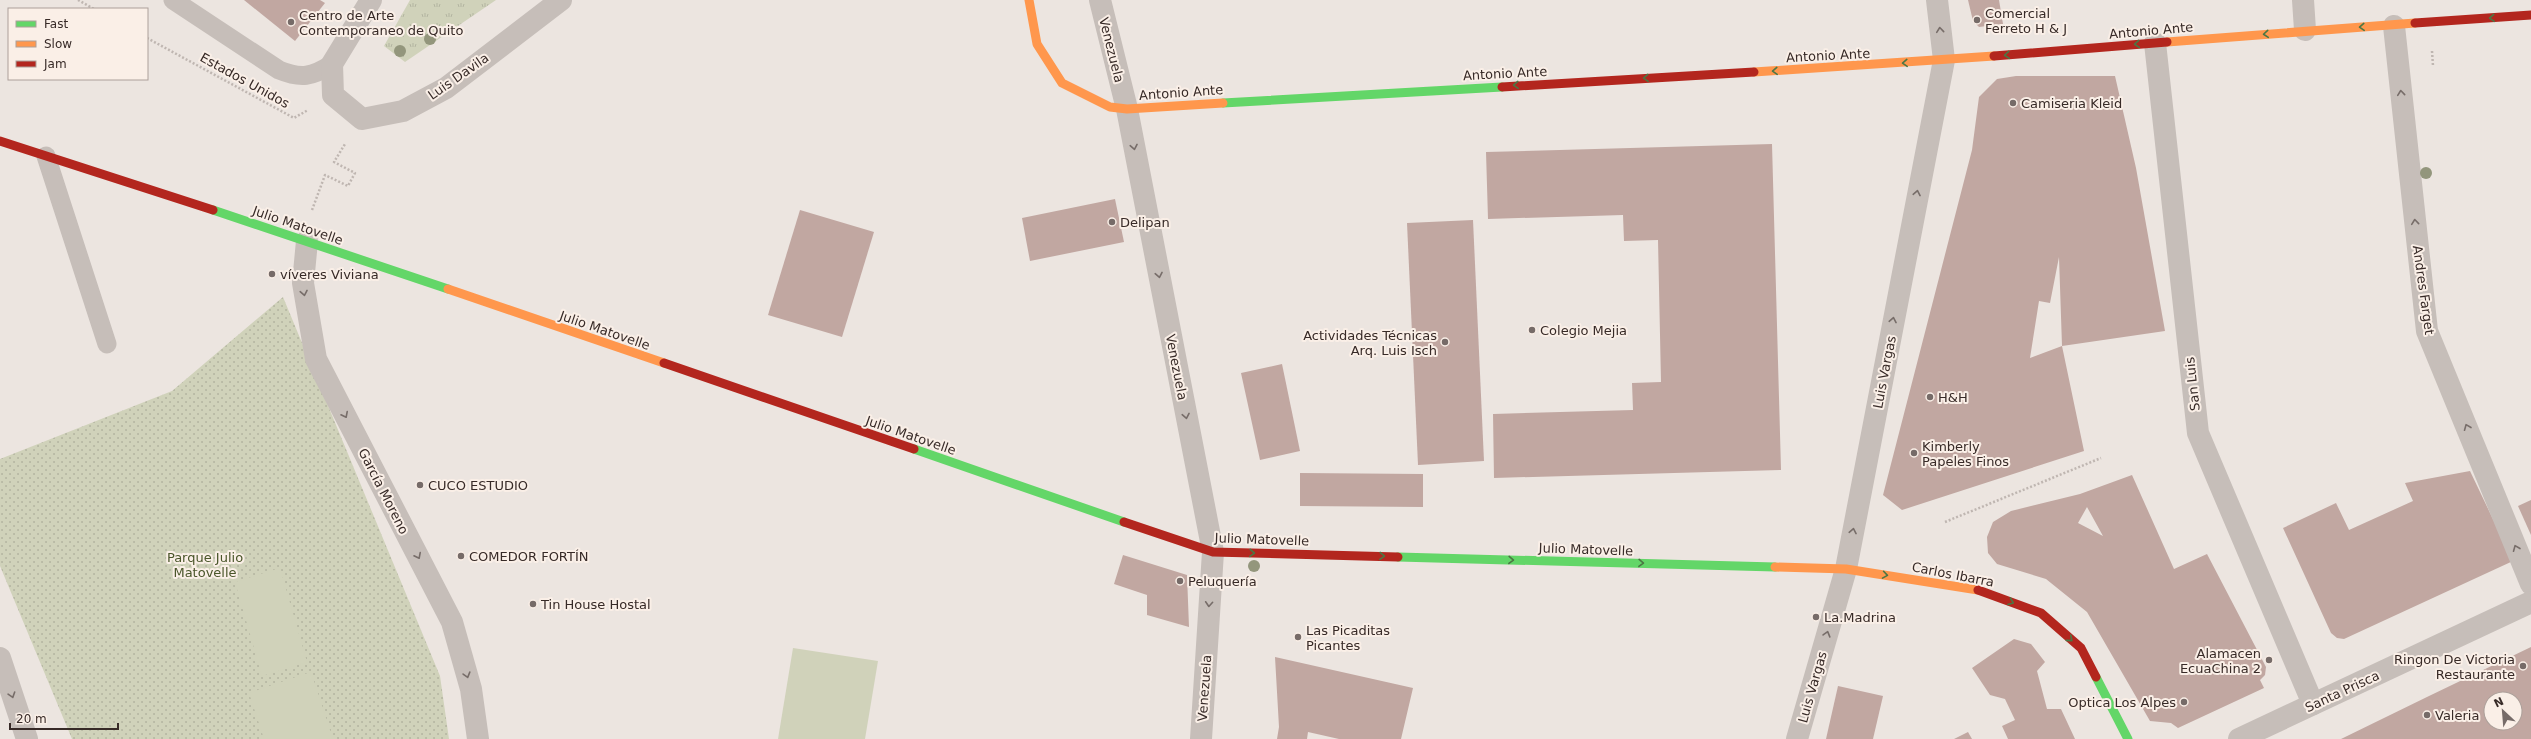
<svg xmlns="http://www.w3.org/2000/svg" width="2531" height="739" viewBox="0 0 2531 739" font-family="'DejaVu Sans',sans-serif">
  <style>
    .grass { fill: url(#grass-tufts) }
    .park { fill: url(#park-dots) }
    .pitch { fill: #d0d2ba }
    .building { fill: #c1a7a1; fill-rule: evenodd }
    .lines { fill: none; stroke-linecap: round; stroke-linejoin: round }
    .path { stroke: #bfb6b1; stroke-width: 2.5; stroke-dasharray: 2 2; stroke-linecap: butt }
    .lane { stroke: #c6beb9; stroke-width: 19 }
    .street { stroke: #c6beb9; stroke-width: 22 }
    .fast { stroke: #63d668; stroke-width: 9 }
    .slow { stroke: #ff974d; stroke-width: 9 }
    .jam { stroke: #b3261e; stroke-width: 9 }
    .tree { fill: #93967c }
    .oneway { stroke: #4b7744 }
    .oneway2 { stroke: #776d69 }
    .poi-dot { fill: #766b68; stroke: #faefe7; stroke-width: 1.5 }
    .labels { text-anchor: middle; stroke-width: 4; stroke-linejoin: round; paint-order: stroke }
    .poi-label { font-size: 13px; fill: #372a27; stroke: #faefe7; text-anchor: start }
    .street-label { font-size: 13px; fill: #372a27; stroke: #faefe7 }
    .park-label { font-size: 13px; fill: #4a562a; stroke: #faefe7 }
  </style>
  <defs>
    <pattern id="grass-tufts" width="24" height="20" patternUnits="userSpaceOnUse"><rect width="24" height="20" fill="#d0d2ba"/><path d="M3 7l-1-3M5 7V3M7 7l1-3M15 17l-1-3M17 17v-4M19 17l1-3" fill="none" stroke="#b3b4a0"/></pattern>
    <pattern id="park-dots" width="8" height="8" patternUnits="userSpaceOnUse"><rect width="8" height="8" fill="#d0d2ba"/><path d="M2 2h.1M6 6h.1" fill="none" stroke="#b3b4a0" stroke-width="1.8" stroke-linecap="round"/></pattern>
  </defs>
  <rect width="100%" height="100%" fill="#ece5e0"/>
  <polygon class="grass" points="410,0 496,0 405,62 384,46"/>
  <polygon class="park" points="283,297 440,676 449,739 72,739 0,566 0,459 172,391"/>
  <g class="pitch">
    <polygon points="280,568 307,662 262,676 235,582"/>
    <polygon points="793,648 878,661 865,739 778,739"/>
    <polygon points="311,672 333,739 264,739 249,693"/>
  </g>
  <g class="building">
    <polygon points="244,0 320,0 325,3 295,41"/>
    <polygon points="1968,0 1999,0 2003,24 1979,27 1973,21"/>
    <path d="M2016,76H2115L2136,168L2165,331L2062,346L2084,451L1902,510L1883,495L1972,150L1979,97L1997,79ZM2059,257L2062,346L2030,358L2039,301L2050,303Z"/>
    <polygon points="1772,144 1781,470 1494,478 1493,414 1633,410 1632,383 1661,382 1658,240 1624,241 1623,215 1488,219 1486,152"/>
    <polygon points="1115,199 1124,242 1030,261 1022,218"/>
    <polygon points="800,210 874,232 842,337 768,315"/>
    <polygon points="1473,220 1484,461 1418,465 1407,223"/>
    <polygon points="1282,364 1300,451 1260,460 1241,373"/>
    <polygon points="2470,471 2513,561 2344,639 2337,638 2331,633 2283,528 2336,503 2349,530 2413,501 2405,483"/>
    <polygon points="1300,473 1423,474 1423,507 1300,506"/>
    <path d="M2132,475L2174,569L2207,554L2266,667L2265,675L2260,680L2264,688L2178,728L2171,723L2150,721L2087,612L2046,579L1997,564L1988,553L1987,537L1993,522L2011,511L2080,494ZM2087,507L2103,536L2078,523Z"/>
    <polygon points="2531,500 2531,535 2518,506"/>
    <polygon points="1123,555 1187,575 1189,627 1147,615 1147,595 1114,584"/>
    <polygon points="2014,639 2031,644 2045,662 2037,671 2047,709 2061,709 2075,739 2008,739 2002,726 2015,720 2005,699 1990,695 1972,668"/>
    <path d="M2531,647V739H2341L2429,696ZM2491,699H2515V723H2491Z"/>
    <polygon points="1275,657 1413,688 1401,739 1339,739 1308,732 1307,739 1277,739 1279,727"/>
    <polygon points="1838,686 1883,696 1873,739 1826,739"/>
    <polygon points="1968,732 1972,739 1954,739"/>
  </g>
  <g class="lines">
    <g class="path">
      <polyline points="78,0 94,9"/>
      <polyline points="147,38 294,118 308,110"/>
      <polyline points="2432,51 2433,66"/>
      <polyline points="312,210 325,175 348,186 355,173 334,162 345,144"/>
      <polyline points="1945,522 2101,458"/>
    </g>
    <g class="lane">
      <path d="M173,0L279,70C301,79 312,77 332,64"/>
      <polyline points="46,156 107,344"/>
    </g>
    <g class="street">
      <polyline points="371,0 332,64 333,95 362,119 403,111 446,88 561,0"/>
      <polyline points="1100,0 1127,109 1213,552 1201,739"/>
      <polyline points="2303,0 2305,30"/>
      <polyline points="2394,26 2427,331 2531,584"/>
      <polyline points="2155,43 2198,433 2313,704"/>
      <polyline points="307,241 303,283 316,359 452,622 471,689 478,739"/>
      <polyline points="0,658 27,739"/>
      <polyline points="1797,739 1846,569 1944,60 1937,0"/>
      <polyline points="2239,739 2531,602"/>
    </g>
    <g class="fast">
      <polyline points="1223,103 1502,87"/>
      <polyline points="213,210 448,289"/>
      <polyline points="914,449 1124,522"/>
      <polyline points="1398,557 1775,567"/>
      <polyline points="2096,677 2128,739"/>
    </g>
    <g class="slow">
      <polyline points="1029,0 1037,44 1062,83 1110,107 1127,109 1223,103"/>
      <polyline points="2167,42 2415,23"/>
      <polyline points="1754,72 1994,56"/>
      <polyline points="448,289 664,363"/>
      <polyline points="1775,567 1846,569 1978,590"/>
    </g>
    <g class="jam">
      <polyline points="2415,23 2531,15"/>
      <polyline points="1994,56 2167,42"/>
      <polyline points="1502,87 1754,72"/>
      <polyline points="0,141 213,210"/>
      <polyline points="664,363 914,449"/>
      <polyline points="1124,522 1213,552 1398,557"/>
      <polyline points="1978,590 2041,613 2081,648 2096,677"/>
    </g>
  </g>
  <g class="tree">
    <circle cx="430" cy="39" r="6"/>
    <circle cx="400" cy="51" r="6"/>
    <circle cx="2426" cy="173" r="6"/>
    <circle cx="1254" cy="566" r="6"/>
  </g>
  <defs><path id="oneway-chevron" d="M-2-3.5L2.5 0L-2 3.5" fill="none" stroke-width="1.6" stroke-linecap="round" stroke-linejoin="round"/></defs>
  <g class="oneway">
    <use href="#oneway-chevron" transform="translate(2492 18) rotate(176)"/>
    <use href="#oneway-chevron" transform="translate(2362 27) rotate(177)"/>
    <use href="#oneway-chevron" transform="translate(2266 34) rotate(175)"/>
    <use href="#oneway-chevron" transform="translate(2137 44) rotate(175)"/>
    <use href="#oneway-chevron" transform="translate(2007 55) rotate(175)"/>
    <use href="#oneway-chevron" transform="translate(1905 63) rotate(177)"/>
    <use href="#oneway-chevron" transform="translate(1775 71) rotate(177)"/>
    <use href="#oneway-chevron" transform="translate(1646 78) rotate(177)"/>
    <use href="#oneway-chevron" transform="translate(1516 85) rotate(177)"/>
    <use href="#oneway-chevron" transform="translate(1252 553) rotate(2)"/>
    <use href="#oneway-chevron" transform="translate(1382 556) rotate(2)"/>
    <use href="#oneway-chevron" transform="translate(1511 560) rotate(2)"/>
    <use href="#oneway-chevron" transform="translate(1641 563) rotate(2)"/>
    <use href="#oneway-chevron" transform="translate(1885 575) rotate(9)"/>
    <use href="#oneway-chevron" transform="translate(2011 602) rotate(21)"/>
    <use href="#oneway-chevron" transform="translate(2070 639) rotate(41)"/>
  </g>
  <g class="oneway2">
    <use href="#oneway-chevron" transform="translate(1940 30) rotate(-96)"/>
    <use href="#oneway-chevron" transform="translate(2401 93) rotate(-96)"/>
    <use href="#oneway-chevron" transform="translate(1134 147) rotate(79)"/>
    <use href="#oneway-chevron" transform="translate(1917 193) rotate(-79)"/>
    <use href="#oneway-chevron" transform="translate(2415 222) rotate(-96)"/>
    <use href="#oneway-chevron" transform="translate(1159 275) rotate(79)"/>
    <use href="#oneway-chevron" transform="translate(304 293) rotate(79)"/>
    <use href="#oneway-chevron" transform="translate(1893 320) rotate(-79)"/>
    <use href="#oneway-chevron" transform="translate(345 415) rotate(63)"/>
    <use href="#oneway-chevron" transform="translate(1186 416) rotate(79)"/>
    <use href="#oneway-chevron" transform="translate(2467 427) rotate(-112)"/>
    <use href="#oneway-chevron" transform="translate(1853 531) rotate(-79)"/>
    <use href="#oneway-chevron" transform="translate(2516 548) rotate(-112)"/>
    <use href="#oneway-chevron" transform="translate(418 556) rotate(63)"/>
    <use href="#oneway-chevron" transform="translate(1209 604) rotate(94)"/>
    <use href="#oneway-chevron" transform="translate(1827 634) rotate(-74)"/>
    <use href="#oneway-chevron" transform="translate(467 675) rotate(74)"/>
    <use href="#oneway-chevron" transform="translate(12 695) rotate(72)"/>
  </g>
  <g class="poi-dot">
    <circle cx="1977" cy="20" r="4"/>
    <circle cx="291" cy="22" r="4"/>
    <circle cx="2013" cy="103" r="4"/>
    <circle cx="1112" cy="222" r="4"/>
    <circle cx="272" cy="274" r="4"/>
    <circle cx="1532" cy="330" r="4"/>
    <circle cx="1445" cy="342" r="4"/>
    <circle cx="1930" cy="397" r="4"/>
    <circle cx="1914" cy="453" r="4"/>
    <circle cx="420" cy="485" r="4"/>
    <circle cx="461" cy="556" r="4"/>
    <circle cx="1180" cy="581" r="4"/>
    <circle cx="533" cy="604" r="4"/>
    <circle cx="1816" cy="617" r="4"/>
    <circle cx="1298" cy="637" r="4"/>
    <circle cx="2269" cy="660" r="4"/>
    <circle cx="2523" cy="666" r="4"/>
    <circle cx="2184" cy="702" r="4"/>
    <circle cx="2427" cy="715" r="4"/>
  </g>
  <g class="labels">
    <g class="poi-label">
      <text x="1985" y="18">Comercial<tspan x="1985" dy="15">Ferreto H &amp; J</tspan></text>
      <text x="299" y="20">Centro de Arte<tspan x="299" dy="15">Contemporaneo de Quito</tspan></text>
      <text x="2021" y="108">Camiseria Kleid</text>
      <text x="1120" y="227">Delipan</text>
      <text x="280" y="279">víveres Viviana</text>
      <text x="1540" y="335">Colegio Mejia</text>
      <text x="1437" y="340" text-anchor="end">Actividades Técnicas<tspan x="1437" dy="15">Arq. Luis Isch</tspan></text>
      <text x="1938" y="402">H&amp;H</text>
      <text x="1922" y="451">Kimberly<tspan x="1922" dy="15">Papeles Finos</tspan></text>
      <text x="428" y="490">CUCO ESTUDIO</text>
      <text x="469" y="561">COMEDOR FORTÍN</text>
      <text x="1188" y="586">Peluquería</text>
      <text x="541" y="609">Tin House Hostal</text>
      <text x="1824" y="622">La.Madrina</text>
      <text x="1306" y="635">Las Picaditas<tspan x="1306" dy="15">Picantes</tspan></text>
      <text x="2261" y="658" text-anchor="end">Alamacen<tspan x="2261" dy="15">EcuaChina 2</tspan></text>
      <text x="2515" y="664" text-anchor="end">Ringon De Victoria<tspan x="2515" dy="15">Restaurante</tspan></text>
      <text x="2176" y="707" text-anchor="end">Optica Los Alpes</text>
      <text x="2435" y="720">Valeria</text>
    </g>
    <g class="street-label">
      <text transform="translate(2151 30) rotate(-5)" y="5">Antonio Ante</text>
      <text transform="translate(1112 50) rotate(76)" y="5">Venezuela</text>
      <text transform="translate(1828 55) rotate(-3)" y="5">Antonio Ante</text>
      <text transform="translate(1505 73) rotate(-3)" y="5">Antonio Ante</text>
      <text transform="translate(458 76) rotate(-35)" y="5">Luis Davila</text>
      <text transform="translate(245 80) rotate(29)" y="5">Estados Unidos</text>
      <text transform="translate(1181 92) rotate(-4)" y="5">Antonio Ante</text>
      <text transform="translate(298 225) rotate(19)" y="5">Julio Matovelle</text>
      <text transform="translate(2424 290) rotate(82)" y="5">Andres Farget</text>
      <text transform="translate(605 330) rotate(19)" y="5">Julio Matovelle</text>
      <text transform="translate(1177 367) rotate(79)" y="5">Venezuela</text>
      <text transform="translate(1884 372) rotate(-79)" y="5">Luis Vargas</text>
      <text transform="translate(2192 384) rotate(-96)" y="5">San Luis</text>
      <text transform="translate(911 435) rotate(19)" y="5">Julio Matovelle</text>
      <text transform="translate(384 491) rotate(63)" y="5">García Moreno</text>
      <text transform="translate(1262 539) rotate(2)" y="5">Julio Matovelle</text>
      <text transform="translate(1586 549) rotate(2)" y="5">Julio Matovelle</text>
      <text transform="translate(1953 574) rotate(11)" y="5">Carlos Ibarra</text>
      <text transform="translate(1812 687) rotate(-74)" y="5">Luis Vargas</text>
      <text transform="translate(1204 688) rotate(-86)" y="5">Venezuela</text>
      <text transform="translate(2342 691) rotate(-25)" y="5">Santa Prisca</text>
    </g>
    <g class="park-label">
      <text x="205" y="562">Parque Julio<tspan x="205" dy="15">Matovelle</tspan></text>
    </g>
  </g>
  <rect x="8" y="8" width="140" height="72" fill="#faefe7" stroke="#aca09a"/>
  <rect x="16" y="21" width="20" height="6" fill="#63d668" stroke="#aca09a"/>
  <text x="44" y="28" font-size="12" fill="#372a27">Fast</text>
  <rect x="16" y="41" width="20" height="6" fill="#ff974d" stroke="#aca09a"/>
  <text x="44" y="48" font-size="12" fill="#372a27">Slow</text>
  <rect x="16" y="61" width="20" height="6" fill="#b3261e" stroke="#aca09a"/>
  <text x="44" y="68" font-size="12" fill="#372a27">Jam</text>
  <g transform="translate(2503 711) rotate(334)"><circle r="19" fill="#faefe7" stroke="#aca09a"/>
  <path d="M0-3L7 15L0 10L-7 15Z" fill="#766b68"/>
  <text y="-6" font-size="11" font-weight="bold" text-anchor="middle" fill="#372a27">N</text>
  </g>
  <path d="M10 723v6h108v-6" fill="none" stroke="#372a27" stroke-width="2"/>
  <text x="16" y="723" font-size="12" fill="#372a27" stroke="#faefe7" stroke-width="3" paint-order="stroke">20 m</text>
</svg>
